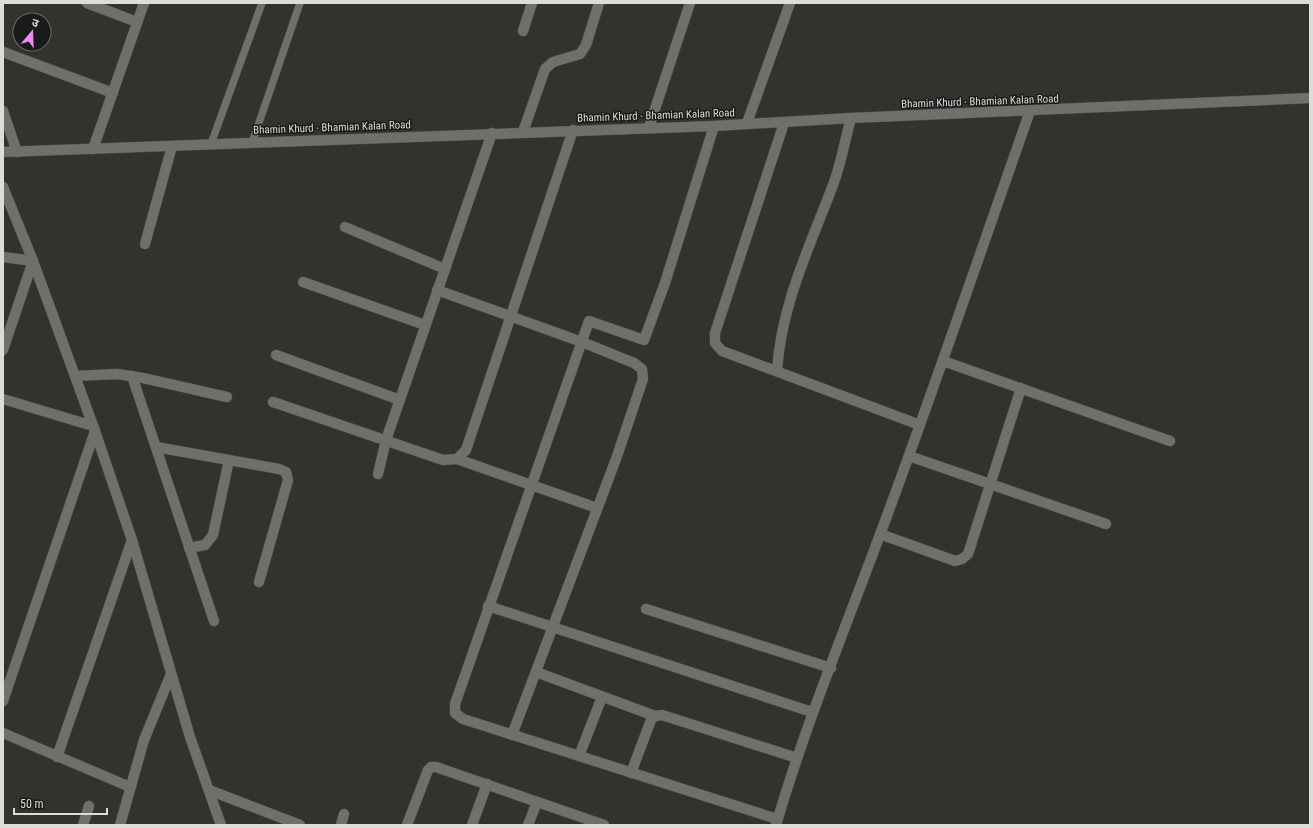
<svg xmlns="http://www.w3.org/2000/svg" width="1313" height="828" viewBox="0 0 1313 828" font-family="'Roboto Condensed','Noto Sans Devanagari',sans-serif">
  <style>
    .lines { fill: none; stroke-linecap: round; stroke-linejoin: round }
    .lane-casing { stroke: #51504e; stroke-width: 8 }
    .street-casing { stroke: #51504e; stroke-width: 11 }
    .secondary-casing { stroke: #51504e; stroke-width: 11 }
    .lane { stroke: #6f6f6c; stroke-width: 7 }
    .street { stroke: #6f6f6c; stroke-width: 10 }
    .secondary { stroke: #6f6f6c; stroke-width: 10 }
    .labels { text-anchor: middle; stroke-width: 3; stroke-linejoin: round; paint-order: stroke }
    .street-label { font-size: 11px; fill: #dddcda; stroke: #1a1a18 }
  </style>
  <rect width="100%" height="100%" fill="#32322f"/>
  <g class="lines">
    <g class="lane-casing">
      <g id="lane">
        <polyline points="252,143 300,3"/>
        <polyline points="211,144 262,3"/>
      </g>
    </g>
    <g class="street-casing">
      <g id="street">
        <polyline points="87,3 137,22"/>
        <polyline points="523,31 532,3"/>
        <polyline points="3,52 113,93"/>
        <polyline points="3,111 17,152"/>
        <polyline points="747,123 790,3"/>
        <polyline points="784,123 715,333 715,343 722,351 920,425"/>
        <polyline points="714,126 665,283 644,340 589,321 455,704 455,713 463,719 777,819"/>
        <polyline points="649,127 690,3"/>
        <polyline points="523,132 545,69 553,62 580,54 586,45 599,3"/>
        <polyline points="93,149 144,3"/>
        <polyline points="3,187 33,261 95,431 132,540 190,737 221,825"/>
        <polyline points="345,227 445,269"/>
        <polyline points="145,244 172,146"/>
        <polyline points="3,257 33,261 3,350"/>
        <polyline points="303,282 425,325"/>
        <polyline points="437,290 582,342 634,363 642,369 643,379 616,459 512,735"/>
        <polyline points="276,355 400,400"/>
        <polyline points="943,361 1170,441"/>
        <path d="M777,371C781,305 810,246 833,185C841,164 845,140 851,118"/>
        <polyline points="75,376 117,374 143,378 227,397"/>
        <polyline points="132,376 214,621"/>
        <polyline points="3,399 93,426"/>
        <polyline points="273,402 443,460 457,459 466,450 573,130"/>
        <polyline points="156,447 279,469 286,472 288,480 259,582"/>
        <polyline points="909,456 1106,524"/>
        <polyline points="457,459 597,508"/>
        <polyline points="378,474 386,440 492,133"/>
        <polyline points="880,534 955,561 962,559 968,554 1021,388"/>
        <polyline points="189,548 205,545 213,535 229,460"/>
        <polyline points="488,606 812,712"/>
        <polyline points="646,609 831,668"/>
        <polyline points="536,672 655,716"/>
        <polyline points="3,701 95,431"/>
        <polyline points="3,733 130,787"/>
        <polyline points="579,756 602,697"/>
        <polyline points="57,757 132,540"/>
        <polyline points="631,773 651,720 655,716 662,715 797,758"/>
        <polyline points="209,790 300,825"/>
        <polyline points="83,825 89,806"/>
        <polyline points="120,825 144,740 171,674"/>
        <polyline points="341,825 344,814"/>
        <polyline points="407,825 428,770 431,767 436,767 604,825"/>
        <polyline points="472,825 487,784"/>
        <polyline points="528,825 537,802"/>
        <path d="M776,825C807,719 850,617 888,513C937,380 983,245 1030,111"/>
      </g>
    </g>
    <g class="secondary-casing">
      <polyline id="secondary" points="3,152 714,126 851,118 1310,98"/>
    </g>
    <use href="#lane" class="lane"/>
    <use href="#street" class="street"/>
    <use href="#secondary" class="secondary"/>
  </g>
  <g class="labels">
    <g class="street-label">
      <text transform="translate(980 101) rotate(-2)" y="4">Bhamin Khurd - Bhamian Kalan Road</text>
      <text transform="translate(656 115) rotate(-2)" y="4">Bhamin Khurd - Bhamian Kalan Road</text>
      <text transform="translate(332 127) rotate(-2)" y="4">Bhamin Khurd - Bhamian Kalan Road</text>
    </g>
  </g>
  <rect width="1313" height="828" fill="none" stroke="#dddcda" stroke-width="8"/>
  <g transform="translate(32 32) rotate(19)"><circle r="19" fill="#1a1a18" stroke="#686866"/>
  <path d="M0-3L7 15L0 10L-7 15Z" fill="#ee8bf8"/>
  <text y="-6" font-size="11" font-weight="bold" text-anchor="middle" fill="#dddcda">उ</text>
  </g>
  <path d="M14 808v6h93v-6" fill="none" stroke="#dddcda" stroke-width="2"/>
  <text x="20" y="808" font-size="12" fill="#dddcda" stroke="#1a1a18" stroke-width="3" paint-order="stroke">50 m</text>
</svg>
